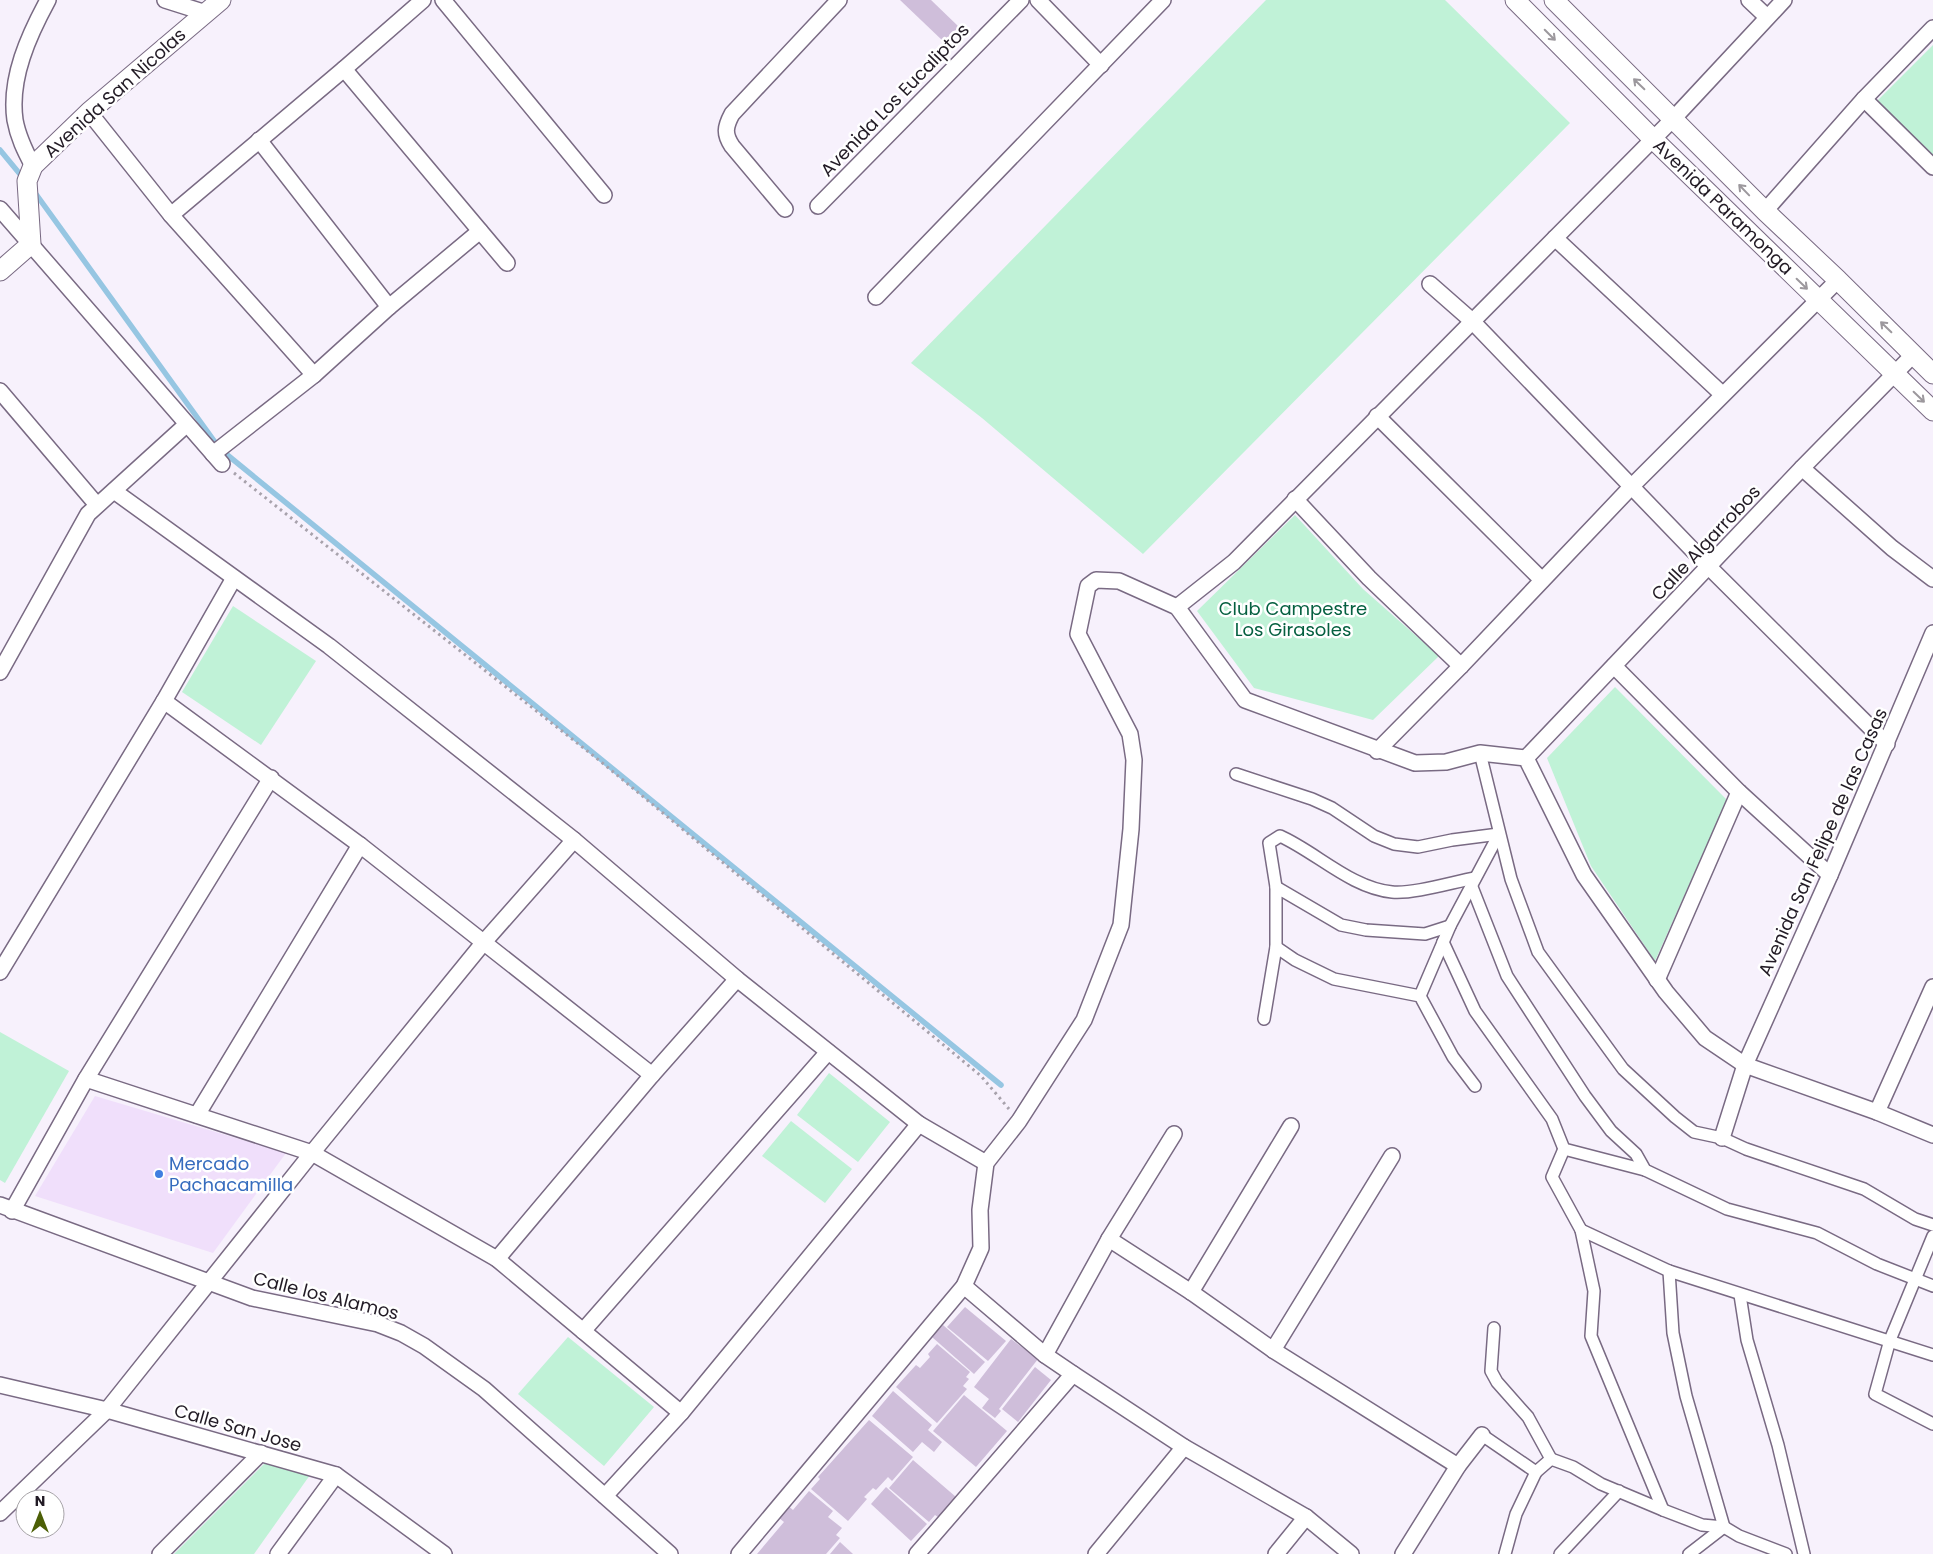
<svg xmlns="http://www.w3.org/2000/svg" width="1933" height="1554" viewBox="0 0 1933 1554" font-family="Poppins,sans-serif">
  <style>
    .built { fill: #f0dffb }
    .green { fill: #c0f2d7 }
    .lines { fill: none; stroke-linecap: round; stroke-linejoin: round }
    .stream { stroke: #96c6e2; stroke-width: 5.5 }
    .building { fill: #cfbeda }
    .pedestrian-casing { stroke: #796a83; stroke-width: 14 }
    .minor-casing { stroke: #796a83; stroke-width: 18 }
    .tertiary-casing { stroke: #796a83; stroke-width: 21 }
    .path { stroke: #a8a2ac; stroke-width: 3; stroke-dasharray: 2.5 4; stroke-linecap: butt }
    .pedestrian { stroke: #fff; stroke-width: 11 }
    .minor { stroke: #fff; stroke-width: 15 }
    .tertiary { stroke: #fff; stroke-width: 19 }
    .oneway { stroke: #9c989d }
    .shop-dot { fill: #3f7fe0; stroke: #fff; stroke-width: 2 }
    .labels { text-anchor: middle; stroke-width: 5; stroke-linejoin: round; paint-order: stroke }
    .street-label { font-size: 18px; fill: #221b25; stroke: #fff }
    .park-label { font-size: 18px; fill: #056040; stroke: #fff }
    .shop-label { font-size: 18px; fill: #366cbe; stroke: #fff; text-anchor: start }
  </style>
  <rect width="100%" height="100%" fill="#f7f1fc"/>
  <polygon class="built" points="95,1096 286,1153 213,1253 35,1196"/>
  <g class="green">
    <polygon points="1266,0 1445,0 1570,123 1143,554 982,418 911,363"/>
    <polygon points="1933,45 1933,157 1875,103"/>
    <polygon points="1295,515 1363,589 1439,656 1373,720 1254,688 1197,611"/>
    <polygon points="233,606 316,661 261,745 182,692"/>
    <polygon points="1615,687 1727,800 1655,961 1591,866 1547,758"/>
    <polygon points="0,1032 69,1071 5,1183 0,1180"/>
    <polygon points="829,1073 890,1122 858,1162 797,1115"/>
    <polygon points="791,1121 852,1169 825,1203 762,1156"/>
    <polygon points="568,1337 654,1407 604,1466 518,1394"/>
    <polygon points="265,1463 310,1475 254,1554 174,1554"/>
  </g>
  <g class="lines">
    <g class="stream">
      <polyline points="0,150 24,179"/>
      <polyline points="33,190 220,449 1001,1085"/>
    </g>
  </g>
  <g class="building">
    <polygon points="900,0 931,0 959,27 944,42"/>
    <polygon points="965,1307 1006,1341 988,1361 947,1327"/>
    <polygon points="943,1325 985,1362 974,1374 932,1337"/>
    <polygon points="1011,1339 1038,1359 999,1409 1001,1411 995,1418 982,1408 989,1399 974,1387"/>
    <polygon points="937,1344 970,1372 966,1377 969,1379 963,1386 967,1389 937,1423 896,1387 916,1365 920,1368 930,1357 928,1354"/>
    <polygon points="1035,1367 1051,1380 1018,1422 1002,1409"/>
    <polygon points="893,1391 932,1425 928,1430 942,1442 934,1452 922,1442 913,1452 872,1416"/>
    <polygon points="964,1395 1007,1431 976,1467 933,1431"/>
    <polygon points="869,1420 913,1457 892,1481 888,1477 876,1490 873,1488 864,1497 867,1499 848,1521 811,1489 820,1479 818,1477"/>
    <polygon points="913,1460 956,1497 938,1517 935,1515 929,1522 889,1488"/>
    <polygon points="886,1487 927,1524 911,1541 871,1504"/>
    <polygon points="809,1491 833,1511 828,1517 842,1528 836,1535 840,1538 826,1554 757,1554 784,1522 779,1518 786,1504 793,1510"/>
    <polygon points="840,1542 853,1554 830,1554"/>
  </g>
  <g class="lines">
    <g class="pedestrian-casing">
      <g id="pedestrian">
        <polyline points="1480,753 1511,879 1538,952 1623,1069 1675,1117 1694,1132 1722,1138 1746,1149 1864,1189 1915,1219 1933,1225"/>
        <polyline points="1236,774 1312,799 1332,808 1374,836 1394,844 1418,847 1452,840 1499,834"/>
        <path d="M1276,887L1269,843L1280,836C1316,852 1351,888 1392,892C1414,894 1453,882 1475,878"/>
        <polyline points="1472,887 1507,976 1585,1096 1611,1131 1636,1154 1645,1170 1727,1209 1817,1233 1877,1264 1933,1286"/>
        <polyline points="1443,942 1475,1011 1552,1119 1564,1149 1645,1170"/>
        <polyline points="1276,947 1295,960 1334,979 1420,996 1453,1057 1475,1086"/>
        <polyline points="1420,996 1450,926 1499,834"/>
        <polyline points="1264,1019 1276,947 1276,887 1341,925 1366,930 1425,934 1450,926"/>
        <polyline points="1564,1149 1552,1177 1581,1230 1594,1291 1591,1336 1663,1510"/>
        <polyline points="1581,1230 1669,1271 1933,1355"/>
        <polyline points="1933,1236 1890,1340 1875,1394 1933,1424"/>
        <polyline points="1669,1271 1673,1333 1686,1396 1724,1527 1689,1554"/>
        <polyline points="1740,1295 1747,1340 1778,1445 1804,1554"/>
        <polyline points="1494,1328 1491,1371 1497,1382 1528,1417 1551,1459"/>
        <polyline points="1482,1435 1536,1472 1551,1459 1573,1467 1601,1484 1663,1510 1702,1525 1724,1527 1739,1536 1786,1554"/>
        <polyline points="1505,1554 1516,1514 1536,1472"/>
        <polyline points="1560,1554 1619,1491"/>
      </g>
    </g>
    <g class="minor-casing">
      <g id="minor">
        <polyline points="165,0 206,13"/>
        <polyline points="443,0 604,195"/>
        <polyline points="1038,0 1101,65"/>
        <polyline points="1749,0 1767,17"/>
        <polyline points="344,69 507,263"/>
        <polyline points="1864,99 1933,167"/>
        <polyline points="89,112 171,215 314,375"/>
        <path d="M33,166C25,151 18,137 15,120C9,78 29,35 48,0"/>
        <polyline points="818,206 1021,0"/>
        <polyline points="0,209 222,464"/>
        <path d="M785,209L732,146C724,134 725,127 732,114L839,0"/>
        <polyline points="1765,211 1864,99 1933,28"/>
        <polyline points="171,215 344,69 423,0"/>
        <polyline points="1555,238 1722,394"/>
        <polyline points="1430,284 1471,320 1709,567 1887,744"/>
        <polyline points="876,297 1163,0"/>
        <polyline points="389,307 480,231"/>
        <polyline points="0,391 97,505"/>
        <polyline points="1377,416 1542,580"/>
        <polyline points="213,454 314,375 389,307 259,140"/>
        <polyline points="1802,468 1892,548 1933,579"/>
        <polyline points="114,491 329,646 574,840 737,979 919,1124 986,1163"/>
        <polyline points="1295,499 1369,578 1461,666"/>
        <polyline points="1177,607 1234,562 1674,118 1784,0"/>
        <polyline points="1614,666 1739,792 1830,875"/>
        <polyline points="0,672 88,514 186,425"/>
        <polyline points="164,701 360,845 652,1075"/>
        <polyline points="1377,751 1461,666 1632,486 1838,280"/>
        <polyline points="1526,758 1802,468 1914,354"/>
        <polyline points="0,972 164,701 234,578"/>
        <polyline points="1657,980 1739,792"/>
        <polyline points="86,1079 312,1153 497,1259 681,1413"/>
        <polyline points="1877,1112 1933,987"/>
        <polyline points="197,1115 360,845"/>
        <polyline points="1722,1138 1745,1065 1830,875 1933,633"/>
        <polyline points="0,1205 252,1298 378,1324 401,1333 424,1346 484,1389 670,1554"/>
        <polyline points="12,1211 86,1079 271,778"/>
        <polyline points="1109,1239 1191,1292 1273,1350 1458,1466"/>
        <polyline points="497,1259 652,1075 737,979"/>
        <polyline points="964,1286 1045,1355 1073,1374 1184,1447 1306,1517 1351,1554"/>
        <polyline points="1191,1292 1291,1126"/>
        <polyline points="583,1331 828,1052"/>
        <polyline points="1273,1350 1392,1156"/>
        <polyline points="1045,1355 1109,1239 1174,1134"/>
        <polyline points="0,1385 107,1410 336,1475 444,1554"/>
        <polyline points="605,1496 681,1413 919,1124"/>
        <polyline points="0,1513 107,1410 312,1153 484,942 574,840"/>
        <polyline points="160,1554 261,1453"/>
        <polyline points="278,1554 336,1475"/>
        <polyline points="739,1554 964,1286 981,1248 980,1210 986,1163 1019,1121 1084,1020 1121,925 1131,829 1134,760 1130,734 1078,634 1088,586 1096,580 1119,581 1177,607 1245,700 1415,763 1446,762 1480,753 1526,758 1584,875 1666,992 1705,1038 1745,1065 1877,1112 1933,1135"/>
        <polyline points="917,1554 1073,1374"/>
        <polyline points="1096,1554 1184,1447"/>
        <polyline points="1276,1554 1306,1517"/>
        <polyline points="1403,1554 1458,1466 1482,1435"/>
      </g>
    </g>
    <g class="tertiary-casing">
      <g id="tertiary">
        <polyline points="1515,0 1653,139 1933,411"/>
        <polyline points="1554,0 1765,211 1838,280 1933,374"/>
        <polyline points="0,271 31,244 27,181 33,166 89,112 221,0"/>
      </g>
    </g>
    <polyline class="path" points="234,473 600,761 981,1076 1009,1109"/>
    <use href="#pedestrian" class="pedestrian"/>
    <use href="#minor" class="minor"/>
    <use href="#tertiary" class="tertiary"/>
  </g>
  <defs><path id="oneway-shaft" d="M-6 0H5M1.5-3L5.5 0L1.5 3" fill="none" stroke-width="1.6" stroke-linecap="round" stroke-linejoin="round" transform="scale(1.25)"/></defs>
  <g class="oneway">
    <use href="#oneway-shaft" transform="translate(1550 35) rotate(45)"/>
    <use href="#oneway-shaft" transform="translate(1639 84) rotate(-136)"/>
    <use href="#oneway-shaft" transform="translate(1744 190) rotate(-134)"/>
    <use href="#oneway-shaft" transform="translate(1802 284) rotate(44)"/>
    <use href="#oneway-shaft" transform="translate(1886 327) rotate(-136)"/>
    <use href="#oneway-shaft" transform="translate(1919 397) rotate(44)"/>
  </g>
  <circle class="shop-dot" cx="159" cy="1174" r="5"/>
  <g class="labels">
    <g class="street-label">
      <text transform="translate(115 93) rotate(-42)" y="6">Avenida San Nicolas</text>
      <text transform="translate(895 100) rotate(-46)" y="6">Avenida Los Eucaliptos</text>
      <text transform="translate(1723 207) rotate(44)" y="6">Avenida Paramonga</text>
      <text transform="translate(1706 543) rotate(-47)" y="6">Calle Algarrobos</text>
      <text transform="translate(1823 842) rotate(-66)" y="6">Avenida San Felipe de las Casas</text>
      <text transform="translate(326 1296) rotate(14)" y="6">Calle los Alamos</text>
      <text transform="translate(238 1428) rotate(16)" y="6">Calle San Jose</text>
    </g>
    <g class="park-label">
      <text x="1293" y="615">Club Campestre<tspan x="1293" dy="21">Los Girasoles</tspan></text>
    </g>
    <g class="shop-label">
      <text x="169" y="1170">Mercado<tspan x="169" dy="21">Pachacamilla</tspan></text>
    </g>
  </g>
  <g transform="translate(40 1514)"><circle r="24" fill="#ffffff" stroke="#a7a4a8"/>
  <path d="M0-4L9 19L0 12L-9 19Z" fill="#4c5f06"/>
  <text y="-8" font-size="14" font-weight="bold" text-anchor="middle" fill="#221b25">N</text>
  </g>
</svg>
